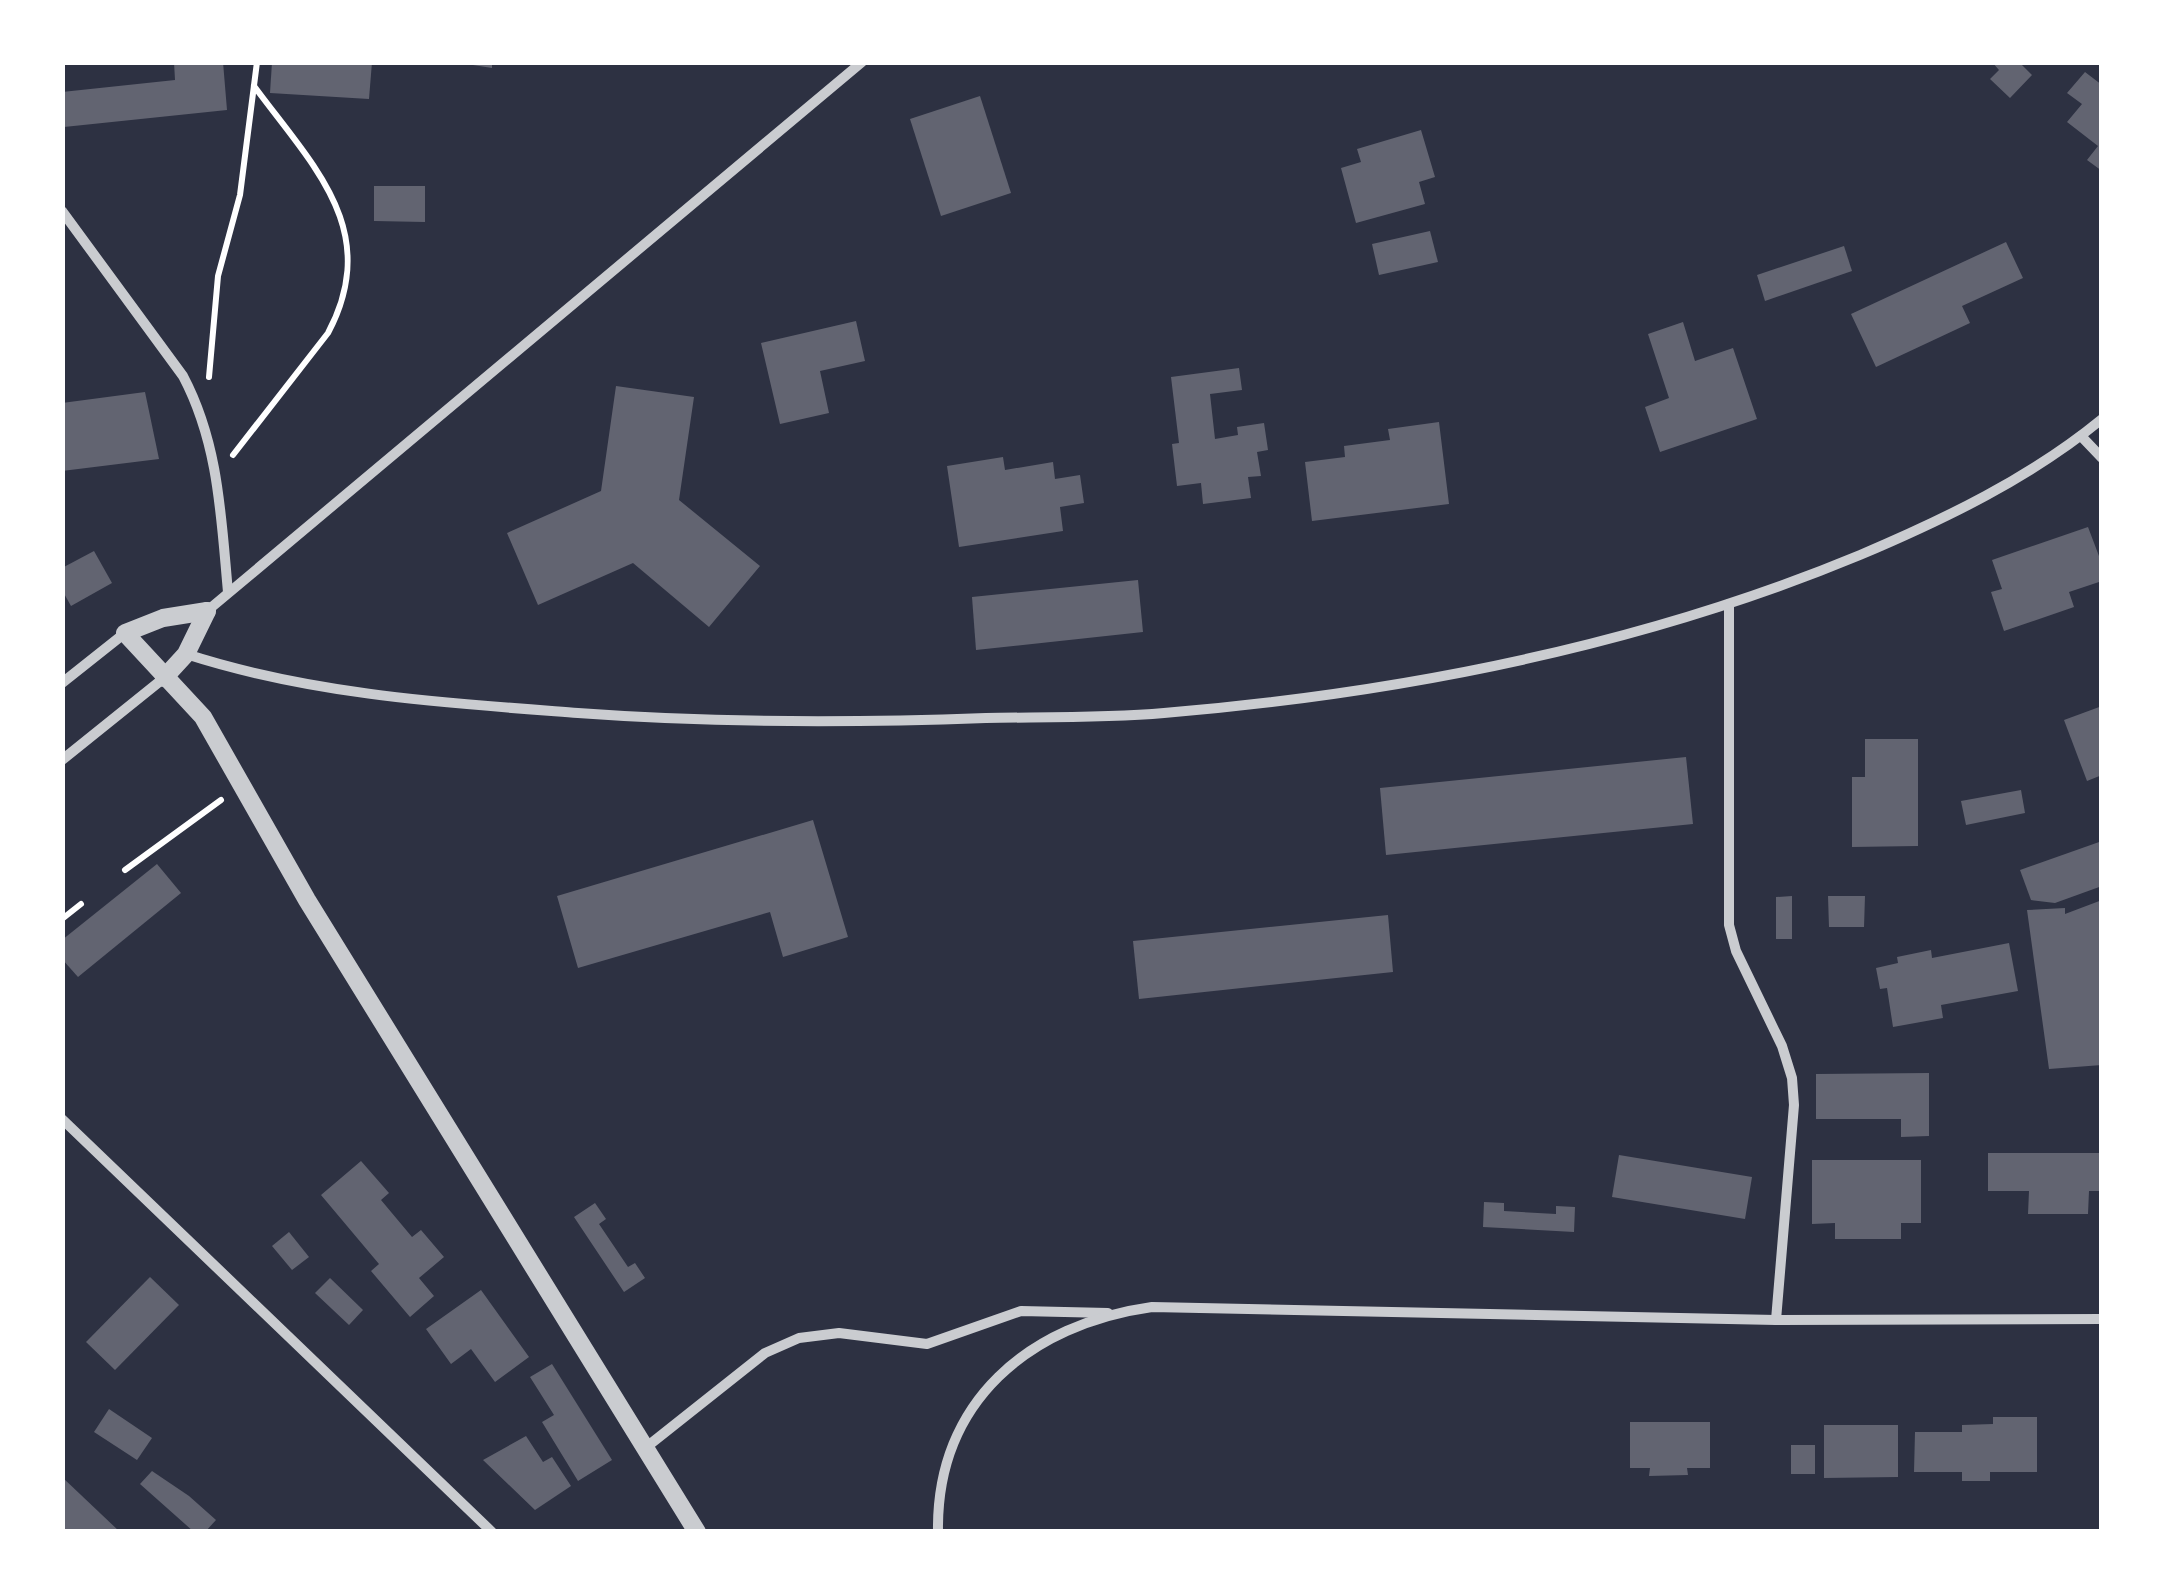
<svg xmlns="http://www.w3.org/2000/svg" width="2164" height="1594" viewBox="0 0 2164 1594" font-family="Cabin,sans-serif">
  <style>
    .building { fill: #626471 }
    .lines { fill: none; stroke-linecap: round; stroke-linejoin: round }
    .path { stroke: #fff; stroke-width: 6 }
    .minor { stroke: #caccd0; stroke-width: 10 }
    .tertiary { stroke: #caccd0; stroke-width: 18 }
  </style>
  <rect width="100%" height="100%" fill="#2d3142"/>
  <g class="building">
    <polygon points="174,62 223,62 227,110 64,127 62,92 175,80"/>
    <polygon points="272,62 372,62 369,99 270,93"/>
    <polygon points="454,62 492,62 492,68"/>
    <polygon points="1992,62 2019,62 2032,75 2010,98 1990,79 1999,70"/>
    <polygon points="2085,72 2102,85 2102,171 2087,160 2098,146 2067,122 2082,104 2067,93"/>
    <polygon points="980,96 1011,193 941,216 910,119"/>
    <polygon points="1421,130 1435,177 1419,182 1425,204 1356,223 1341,168 1361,162 1357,149"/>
    <polygon points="374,186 425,186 425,222 374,221"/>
    <polygon points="1430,231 1438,262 1379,275 1372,244"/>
    <polygon points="2006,242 2023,278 1962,306 1970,323 1876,367 1851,314"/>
    <polygon points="1844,246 1852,271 1765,301 1757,275"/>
    <polygon points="856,321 865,361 820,371 829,413 780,424 761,343"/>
    <polygon points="1683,322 1695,361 1733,348 1757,419 1660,452 1645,407 1669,398 1648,334"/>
    <polygon points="1239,368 1242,390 1210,394 1215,439 1238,435 1237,427 1264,423 1268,450 1257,452 1261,476 1248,477 1251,498 1203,504 1201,483 1177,486 1172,444 1179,443 1171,377"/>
    <polygon points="616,386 694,397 679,500 760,566 709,627 633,563 538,605 507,533 601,491"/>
    <polygon points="145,392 159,459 62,471 62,403"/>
    <polygon points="1439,422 1449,504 1312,521 1305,462 1345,457 1344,446 1390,440 1388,429"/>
    <polygon points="1003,457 1005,470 1053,462 1055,479 1080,475 1084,503 1060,507 1063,531 959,547 947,466"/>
    <polygon points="2088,527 2102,564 2102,581 2069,592 2074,607 2004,631 1991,592 2002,589 1992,560"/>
    <polygon points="94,551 112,583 71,606 62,590 62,568"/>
    <polygon points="1138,580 1143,632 976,650 972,597"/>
    <polygon points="2102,706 2102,775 2087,781 2064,720"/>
    <polygon points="1865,739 1918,739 1918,846 1852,847 1852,777 1865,777"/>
    <polygon points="1686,757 1693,824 1386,855 1380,788"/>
    <polygon points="2021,790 2025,813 1966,825 1961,801"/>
    <polygon points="813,820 848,937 783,957 770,912 578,968 557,896"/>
    <polygon points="2102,841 2102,886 2055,903 2031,900 2020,870"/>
    <polygon points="157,864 181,893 78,977 62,959 62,940"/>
    <polygon points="1792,896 1792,939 1776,939 1776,897"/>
    <polygon points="1828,896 1865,896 1864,927 1829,927"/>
    <polygon points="2102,900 2102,1065 2049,1069 2027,910 2065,908 2065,914"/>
    <polygon points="1388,915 1393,972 1139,999 1133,941"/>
    <polygon points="2009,943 2018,991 1941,1005 1943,1018 1893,1027 1887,988 1880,989 1876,968 1898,963 1897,957 1931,950 1932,958"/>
    <polygon points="1929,1073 1929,1136 1901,1137 1901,1119 1816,1119 1816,1074"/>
    <polygon points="1988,1153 2102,1153 2102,1191 2089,1191 2088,1214 2028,1214 2029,1191 1988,1191"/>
    <polygon points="1619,1155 1752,1177 1745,1219 1612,1197"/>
    <polygon points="1812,1160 1921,1160 1921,1223 1901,1223 1901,1239 1835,1239 1835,1223 1812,1224"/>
    <polygon points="361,1161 389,1193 381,1200 412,1237 421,1230 444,1257 419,1278 434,1296 410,1317 371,1271 379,1264 321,1195"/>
    <polygon points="1484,1202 1504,1203 1504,1211 1556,1214 1556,1206 1575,1207 1574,1232 1483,1227"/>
    <polygon points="595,1203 606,1219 599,1224 628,1267 635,1263 645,1278 624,1292 574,1217"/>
    <polygon points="289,1232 309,1257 292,1270 272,1246"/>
    <polygon points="150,1277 179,1305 115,1370 86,1342"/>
    <polygon points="330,1278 363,1310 349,1325 315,1293"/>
    <polygon points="481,1290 529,1357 495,1382 471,1349 451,1364 426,1329"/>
    <polygon points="552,1364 612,1460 578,1481 542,1422 554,1415 530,1377"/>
    <polygon points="109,1409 152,1438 137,1460 94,1432"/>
    <polygon points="1993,1417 2037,1417 2037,1472 1990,1472 1990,1481 1962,1481 1962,1472 1914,1472 1915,1432 1962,1432 1962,1425 1993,1424"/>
    <polygon points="1630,1422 1710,1422 1710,1468 1687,1468 1688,1475 1649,1476 1650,1468 1630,1468"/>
    <polygon points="1824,1425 1898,1425 1898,1477 1824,1478"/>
    <polygon points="526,1436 543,1462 552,1457 571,1486 535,1510 483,1460"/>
    <rect x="1791" y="1445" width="24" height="29"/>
    <polygon points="152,1471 189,1496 216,1520 205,1532 194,1532 140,1484"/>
    <polygon points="62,1477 120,1532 62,1532"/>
  </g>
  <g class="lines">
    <g class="path">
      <polyline points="209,377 218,276 240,195 257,62"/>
      <path d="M233,455L328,333C383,230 312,165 254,86"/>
      <polyline points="125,870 221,800"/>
      <polyline points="62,919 81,904"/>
    </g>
    <g class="minor">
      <path d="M62,211L183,376C219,444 221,517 228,592"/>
      <polyline points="2081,436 2102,458"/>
      <polyline points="1729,604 1729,925 1736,951 1782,1046 1792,1078 1794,1105 1776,1320"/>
      <polyline points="207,611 862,62"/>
      <path d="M186,654C313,695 446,703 578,713C714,723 849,723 986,718C1045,717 1105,718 1164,713C1400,693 1641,646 1860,555C1945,519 2030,478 2102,419"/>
      <polyline points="62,683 125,633"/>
      <polyline points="62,760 164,678"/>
      <polyline points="62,1119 492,1532"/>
      <polyline points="644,1449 765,1353 799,1338 839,1333 927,1344 1021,1311 1108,1313"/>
      <path d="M938,1532C936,1401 1030,1324 1152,1307L1776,1320L2102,1319"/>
    </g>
    <g class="tertiary">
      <polyline points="207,611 163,618 125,633 203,717 307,900 697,1532"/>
      <polyline points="164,678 186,654 207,611"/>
    </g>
  </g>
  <rect width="2164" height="1594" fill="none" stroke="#ffffff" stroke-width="130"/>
</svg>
